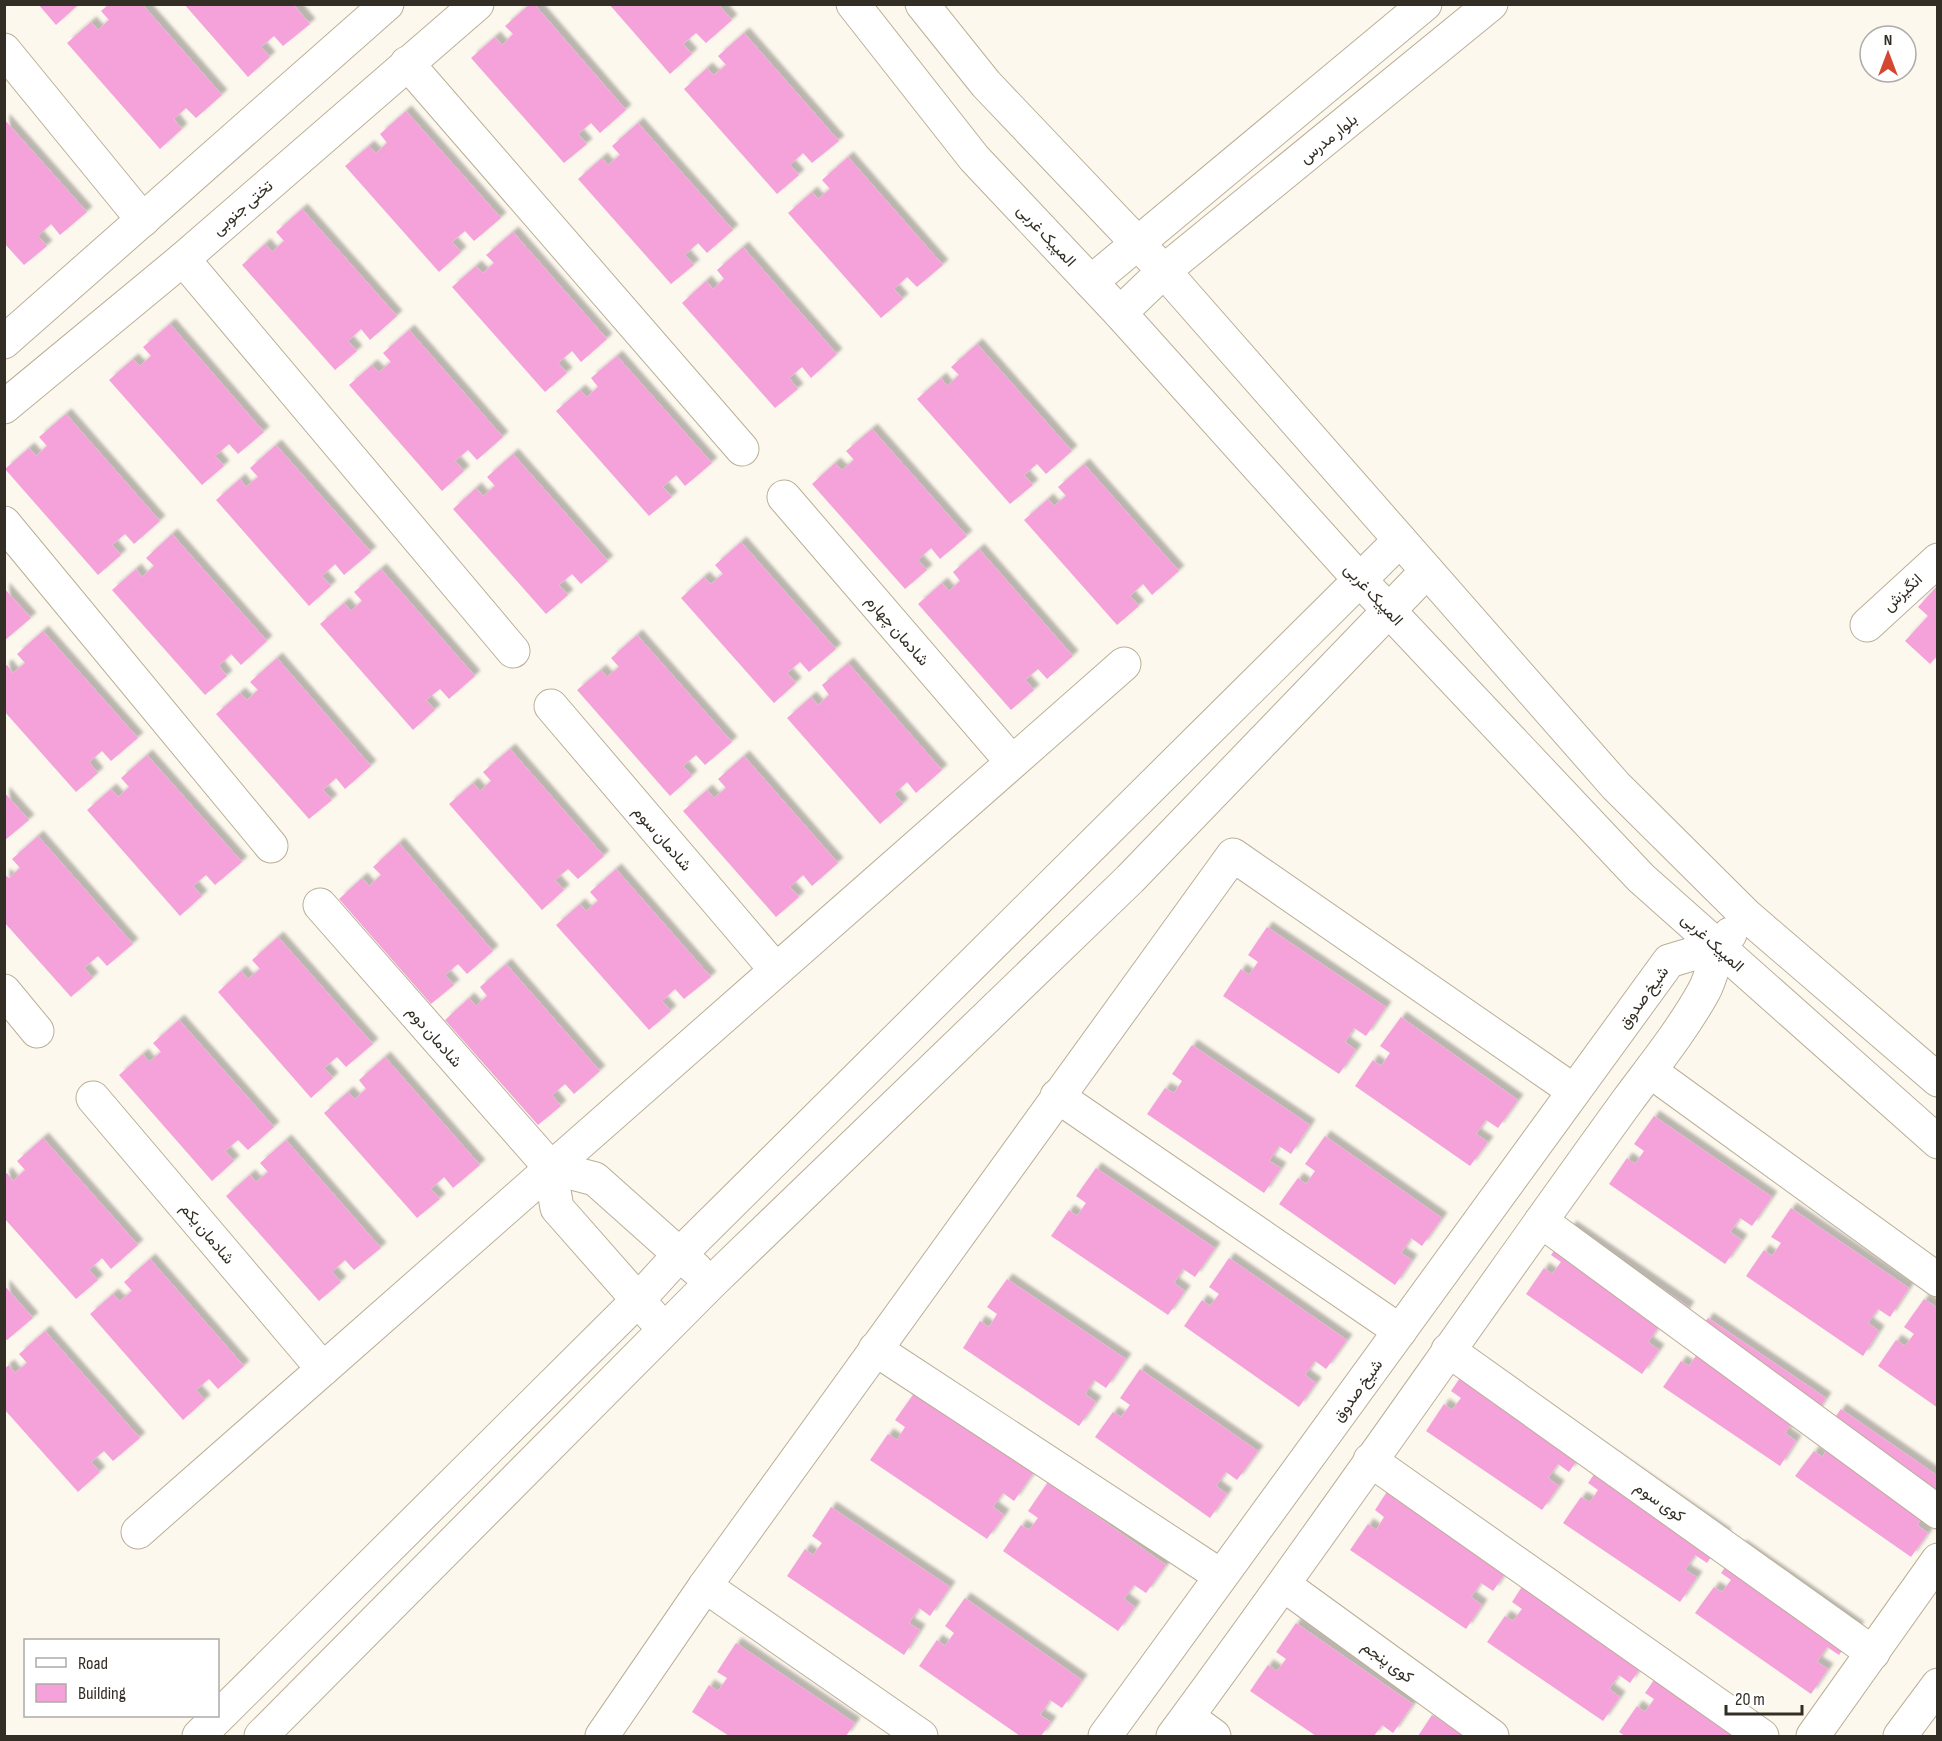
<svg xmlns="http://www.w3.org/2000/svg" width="1942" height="1741" viewBox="0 0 1942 1741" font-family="'Sofia Sans Condensed',Vazirmatn,sans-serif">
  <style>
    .building { fill: #f5a2db; filter: url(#shadow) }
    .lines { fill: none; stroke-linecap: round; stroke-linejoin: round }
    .minor-casing { stroke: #bbaf97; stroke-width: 35 }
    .minor { stroke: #fff; stroke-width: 33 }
    .labels { text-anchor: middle; stroke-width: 6; stroke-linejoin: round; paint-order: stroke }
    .street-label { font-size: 16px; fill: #332e25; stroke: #fff }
  </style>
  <defs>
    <filter id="shadow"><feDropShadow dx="5.5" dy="-5.5" stdDeviation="1.5" flood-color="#0004"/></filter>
  </defs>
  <rect width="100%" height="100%" fill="#fdf8ee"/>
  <g class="building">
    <polygon points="38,4 79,4 56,25"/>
    <polygon points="109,4 142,4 222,95 196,118 186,108 174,119 182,129 160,149 67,43 91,22 98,30 109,20 101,11"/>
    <polygon points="184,4 293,4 310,24 283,46 274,36 261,47 270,57 248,77"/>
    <polygon points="530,4 534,4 626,110 600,133 591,123 578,134 587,144 564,163 471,58 495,37 502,45 513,34 505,26"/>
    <polygon points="609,4 718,4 732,20 706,43 696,33 683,44 692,54 670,74"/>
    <polygon points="744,33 839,141 812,163 803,153 790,165 799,175 777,194 684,89 707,68 714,75 726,65 718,56"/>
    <polygon points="406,111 501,218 474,241 465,231 452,242 461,252 439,272 345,166 369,146 376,153 387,143 380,134"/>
    <polygon points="4,119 87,212 60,235 51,224 38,236 47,246 24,265 4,243"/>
    <polygon points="638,123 733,230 707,253 698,243 685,255 694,265 671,284 578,179 602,158 608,165 620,155 612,146"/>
    <polygon points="848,157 943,265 917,287 907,277 894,289 903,299 881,318 788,213 812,192 818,199 830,189 822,180"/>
    <polygon points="302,209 397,316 370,340 361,329 348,341 357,351 335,370 242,265 265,244 272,252 284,241 276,232"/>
    <polygon points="513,232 607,339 581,362 572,351 558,363 567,373 545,392 452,287 476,266 483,273 494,263 486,255"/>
    <polygon points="743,247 837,354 811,378 802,367 789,378 798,389 775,408 682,303 706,281 713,289 724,279 717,270"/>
    <polygon points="170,324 264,432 238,454 229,444 215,456 224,466 202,485 109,380 133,359 140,366 151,356 143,347"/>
    <polygon points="409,330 503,437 477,460 468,450 455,461 464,471 442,491 349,385 372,365 379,372 391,362 383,353"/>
    <polygon points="977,344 1072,451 1046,474 1037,464 1024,475 1033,485 1010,504 917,399 941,378 947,386 959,375 951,367"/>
    <polygon points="617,356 712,463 685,486 676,475 663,487 672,497 649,516 556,411 580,390 587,397 598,387 591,378"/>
    <polygon points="66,414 160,521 134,544 125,534 112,545 121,555 98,575 5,469 29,448 36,456 47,446 39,437"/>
    <polygon points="872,429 967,536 940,559 931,548 918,560 927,570 905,589 812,484 835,463 842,470 854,460 846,451"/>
    <polygon points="276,445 371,552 344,575 335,564 322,576 331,586 309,606 216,500 240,479 246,487 258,477 250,468"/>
    <polygon points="513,454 608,561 581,584 572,574 559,585 568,595 546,614 453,509 476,488 483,496 495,486 487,477"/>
    <polygon points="1084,464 1179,571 1152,595 1143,584 1130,596 1139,606 1117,625 1024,520 1048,499 1054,506 1066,496 1058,487"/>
    <polygon points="172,534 267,641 241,665 231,654 219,666 227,676 205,695 112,590 136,569 142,577 154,566 146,558"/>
    <polygon points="741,542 836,649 809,672 800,662 787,673 796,683 774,703 681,598 704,577 711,584 723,574 715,565"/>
    <polygon points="979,549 1073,656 1047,679 1038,669 1025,680 1034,690 1011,710 918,604 942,583 949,591 960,581 953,572"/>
    <polygon points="381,569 475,676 449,699 440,689 426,700 435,710 413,730 320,624 344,603 351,611 362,601 354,592"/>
    <polygon points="1938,585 1938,655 1930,664 1905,641 1928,616 1918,607"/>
    <polygon points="4,588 31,618 4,641"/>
    <polygon points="43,631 138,738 111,761 102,751 89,762 98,773 76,792 4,711 4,667 7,665 13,673 25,663 17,654"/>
    <polygon points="637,635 732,742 705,765 696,755 683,766 692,776 670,796 577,690 601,670 607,677 619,667 611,658"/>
    <polygon points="277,658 371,766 345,789 336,778 323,790 332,800 309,819 216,714 240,693 247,700 258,690 250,682"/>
    <polygon points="848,663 942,770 916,793 907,782 894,794 903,804 880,824 787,718 811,697 818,705 829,695 822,685"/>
    <polygon points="510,749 604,856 578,879 568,869 555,880 564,890 542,910 449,804 473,783 480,791 491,781 483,772"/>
    <polygon points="147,755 242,862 215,885 206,875 193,886 202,896 180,916 87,810 111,789 118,797 129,787 121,778"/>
    <polygon points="744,756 838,863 812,886 803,875 790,887 799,897 776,917 683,811 707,790 714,798 726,788 718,779"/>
    <polygon points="4,792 29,820 4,841"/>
    <polygon points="38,836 133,944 107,966 98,956 84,968 93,978 71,997 4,922 4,874 9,878 20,868 12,859"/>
    <polygon points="399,843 493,951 467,974 458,964 445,975 454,985 431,1004 339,899 362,878 369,886 381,875 373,867"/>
    <polygon points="616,869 711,977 684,999 675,989 662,1001 671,1011 649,1030 556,925 580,904 586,911 598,901 590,892"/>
    <polygon points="1267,927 1386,1007 1366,1036 1354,1028 1345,1042 1356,1050 1339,1074 1223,996 1241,969 1249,975 1258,962 1248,955"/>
    <polygon points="278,937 373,1044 346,1067 337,1057 324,1068 333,1078 311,1098 218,992 241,971 248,979 260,969 252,960"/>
    <polygon points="506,964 600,1071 574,1094 565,1084 552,1095 561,1106 538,1125 445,1020 469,998 476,1006 487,996 480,987"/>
    <polygon points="1401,1017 1518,1100 1498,1128 1486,1120 1476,1134 1488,1142 1470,1166 1355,1086 1373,1060 1381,1066 1390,1053 1380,1046"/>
    <polygon points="179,1020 274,1127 248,1150 238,1140 225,1151 234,1161 212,1181 119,1075 143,1054 149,1062 161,1052 153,1043"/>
    <polygon points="1192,1045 1310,1125 1291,1154 1279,1146 1269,1161 1281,1168 1264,1193 1147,1114 1165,1088 1174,1093 1182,1081 1172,1074"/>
    <polygon points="385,1057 480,1165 453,1188 444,1177 431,1189 440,1199 417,1218 324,1113 348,1092 355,1099 366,1089 359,1080"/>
    <polygon points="1654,1116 1772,1197 1752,1226 1740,1218 1730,1232 1742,1240 1725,1264 1609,1184 1627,1158 1635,1164 1644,1151 1634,1144"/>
    <polygon points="1325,1136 1442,1218 1422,1246 1411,1238 1401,1253 1412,1260 1395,1285 1279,1204 1298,1178 1306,1184 1315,1171 1305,1164"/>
    <polygon points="43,1138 138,1245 111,1269 102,1258 89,1270 98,1280 76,1299 4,1218 4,1175 7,1173 13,1181 25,1170 17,1161"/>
    <polygon points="286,1140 381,1248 354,1270 345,1260 332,1272 341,1282 319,1301 226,1196 250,1175 256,1182 268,1172 260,1163"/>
    <polygon points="1096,1168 1215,1248 1195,1277 1183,1269 1174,1283 1185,1291 1168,1315 1051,1236 1069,1210 1077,1216 1086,1203 1076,1196"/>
    <polygon points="1791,1208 1909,1288 1890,1317 1878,1309 1868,1323 1879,1331 1863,1356 1746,1276 1764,1250 1772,1256 1781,1243 1771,1237"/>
    <polygon points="1571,1226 1689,1307 1669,1336 1658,1328 1648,1342 1659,1350 1642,1374 1526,1294 1544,1268 1552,1274 1561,1262 1551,1255"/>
    <polygon points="1229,1258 1347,1340 1326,1369 1315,1361 1305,1375 1316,1383 1299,1407 1184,1326 1202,1300 1210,1306 1219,1294 1209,1287"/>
    <polygon points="150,1259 244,1366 218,1389 209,1379 196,1390 205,1400 183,1420 90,1314 113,1294 120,1301 132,1291 124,1282"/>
    <polygon points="1007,1279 1126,1359 1106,1388 1094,1380 1085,1394 1096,1402 1079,1426 963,1348 980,1321 989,1327 997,1314 987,1307"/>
    <polygon points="4,1285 33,1318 7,1340 4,1338"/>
    <polygon points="1924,1299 1938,1308 1938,1408 1878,1366 1896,1340 1905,1346 1914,1334 1904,1327"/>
    <polygon points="1708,1318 1826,1398 1807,1427 1795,1419 1785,1433 1796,1441 1780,1466 1663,1387 1681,1361 1689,1366 1698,1353 1688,1347"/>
    <polygon points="45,1331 140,1438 113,1461 104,1451 91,1462 100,1472 78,1492 4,1409 4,1369 9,1365 15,1373 27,1363 19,1354"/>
    <polygon points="1471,1362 1589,1443 1569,1472 1558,1464 1548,1478 1559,1486 1542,1510 1426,1431 1444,1404 1452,1410 1461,1398 1451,1391"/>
    <polygon points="1140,1369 1258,1451 1237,1480 1226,1472 1216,1486 1227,1494 1210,1518 1095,1437 1113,1412 1121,1417 1130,1405 1120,1398"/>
    <polygon points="915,1392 1034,1472 1014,1501 1003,1493 993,1507 1004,1515 987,1539 870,1460 888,1434 897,1440 905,1427 895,1420"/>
    <polygon points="1841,1409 1938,1476 1938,1519 1927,1511 1917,1525 1928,1533 1911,1557 1795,1476 1814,1451 1822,1457 1831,1444 1821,1437"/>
    <polygon points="1608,1454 1726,1534 1707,1563 1695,1555 1685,1570 1697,1577 1680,1602 1563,1523 1581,1497 1590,1502 1598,1490 1588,1483"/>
    <polygon points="1394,1481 1513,1562 1493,1591 1481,1583 1471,1597 1482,1605 1466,1629 1350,1550 1368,1524 1376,1530 1384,1517 1375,1510"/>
    <polygon points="1048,1482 1166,1565 1146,1593 1134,1585 1124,1599 1135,1607 1118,1631 1003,1551 1021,1525 1029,1530 1038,1518 1028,1511"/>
    <polygon points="831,1507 950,1587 930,1616 919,1608 909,1623 920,1630 904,1655 787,1576 805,1549 813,1555 822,1543 812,1536"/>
    <polygon points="1741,1545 1859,1627 1839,1655 1827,1647 1817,1662 1828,1669 1811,1694 1695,1613 1714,1587 1722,1592 1731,1580 1721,1573"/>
    <polygon points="1531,1573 1650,1654 1630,1683 1619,1675 1609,1689 1620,1697 1603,1721 1487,1642 1505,1616 1513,1621 1522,1609 1512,1602"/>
    <polygon points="965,1598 1082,1680 1062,1708 1050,1700 1040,1715 1051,1722 1041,1736 1020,1736 919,1666 937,1640 945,1646 954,1633 945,1626"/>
    <polygon points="1296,1623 1413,1704 1393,1733 1382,1725 1374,1736 1316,1736 1250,1691 1268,1665 1277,1671 1286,1659 1276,1652"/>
    <polygon points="736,1643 855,1723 846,1736 729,1736 692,1712 709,1685 718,1691 727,1678 717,1672"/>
    <polygon points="1665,1664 1769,1736 1625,1736 1619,1732 1637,1706 1645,1712 1654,1699 1645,1693"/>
    <polygon points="1432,1715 1464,1736 1418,1736"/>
  </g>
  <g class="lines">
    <g class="minor-casing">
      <g id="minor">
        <polyline points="853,4 974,158 1120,313 1360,580 1641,878 1938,1142"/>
        <polyline points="922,4 986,84 1164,271 1616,786 1746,915 1938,1080"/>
        <polyline points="4,50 143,220"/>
        <polyline points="407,63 742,449"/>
        <polyline points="183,259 513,651"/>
        <polyline points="1091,282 1425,4"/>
        <polyline points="1120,313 1164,271 1491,4"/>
        <polyline points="4,342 387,4"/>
        <polyline points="4,407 183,259 477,4"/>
        <polyline points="784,497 1012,762"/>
        <polyline points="4,523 271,846"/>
        <polyline points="1867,625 1938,560"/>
        <polyline points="551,706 776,970"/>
        <polyline points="320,905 550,1167"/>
        <polyline points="4,991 37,1031"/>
        <polyline points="1650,1071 1938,1280"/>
        <polyline points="1057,1096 1400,1331"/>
        <polyline points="93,1098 323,1369"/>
        <polyline points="550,1167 557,1208 653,1317"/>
        <polyline points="550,1167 595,1179 696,1269"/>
        <polyline points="1541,1221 1938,1512"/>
        <polyline points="875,1349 1221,1576"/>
        <polyline points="1448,1350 1873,1653"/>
        <polyline points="1370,1460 1762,1736"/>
        <polyline points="138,1532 1124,664"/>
        <polyline points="1284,1585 1492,1736"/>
        <polyline points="705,1586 921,1736"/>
        <polyline points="1188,1717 1214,1736"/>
        <polyline points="199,1736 638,1300 680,1254 1400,540"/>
        <polyline points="261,1736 711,1283 1130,879 1427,571"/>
        <polyline points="602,1736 705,1586 1233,855 1574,1091"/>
        <polyline points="1105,1736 1669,961 1719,946"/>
        <path d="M1173,1736C1328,1526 1475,1311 1628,1100C1654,1065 1683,1029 1704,991C1715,970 1713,952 1730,934"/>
        <polyline points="1813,1736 1938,1560"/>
        <polyline points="1900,1736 1938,1685"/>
      </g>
    </g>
    <use href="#minor" class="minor"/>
  </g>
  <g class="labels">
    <g class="street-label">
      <text transform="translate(1328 138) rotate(-39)" y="6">بلوار مدرس</text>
      <text transform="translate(242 207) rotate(-41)" y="6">تختی جنوبی</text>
      <text transform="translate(1047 235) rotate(47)" y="6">المپیک غربی</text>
      <text transform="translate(1902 592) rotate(-43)" y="6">انگیزش</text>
      <text transform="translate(1374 594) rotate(47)" y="6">المپیک غربی</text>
      <text transform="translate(898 630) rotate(49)" y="6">شادمان چهارم</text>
      <text transform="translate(663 838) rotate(49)" y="6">شادمان سوم</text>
      <text transform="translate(1713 942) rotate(42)" y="6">المپیک غربی</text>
      <text transform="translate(1643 997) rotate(-54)" y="6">شیخ صدوق</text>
      <text transform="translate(435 1036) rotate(49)" y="6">شادمان دوم</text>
      <text transform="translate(208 1233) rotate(50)" y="6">شادمان یکم</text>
      <text transform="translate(1357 1390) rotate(-54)" y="6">شیخ صدوق</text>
      <text transform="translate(1660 1501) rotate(35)" y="6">کوی سوم</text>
      <text transform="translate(1388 1661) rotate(36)" y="6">کوی پنجم</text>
    </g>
  </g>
  <rect width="1942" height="1741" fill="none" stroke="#332e25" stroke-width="12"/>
  <rect x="24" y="1639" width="195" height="78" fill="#ffffff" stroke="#adaba8" stroke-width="1.5"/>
  <rect x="36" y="1658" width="30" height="9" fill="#ffffff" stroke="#adaba8" stroke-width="1.5"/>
  <text x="78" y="1669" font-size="18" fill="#332e25">Road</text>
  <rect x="36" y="1684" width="30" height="18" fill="#f5a2db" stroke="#adaba8" stroke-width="1.5"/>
  <text x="78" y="1699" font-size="18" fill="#332e25">Building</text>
  <g transform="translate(1888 54)"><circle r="28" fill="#ffffff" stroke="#adaba8" stroke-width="1.5"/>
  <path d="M0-4.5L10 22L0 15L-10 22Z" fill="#d44831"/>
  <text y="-9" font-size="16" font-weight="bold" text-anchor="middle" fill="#332e25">N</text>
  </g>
  <path d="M1726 1705v9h76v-9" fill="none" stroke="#332e25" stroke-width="3"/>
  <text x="1735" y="1705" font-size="18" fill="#332e25" stroke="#ffffff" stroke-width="4.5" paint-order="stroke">20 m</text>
</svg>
